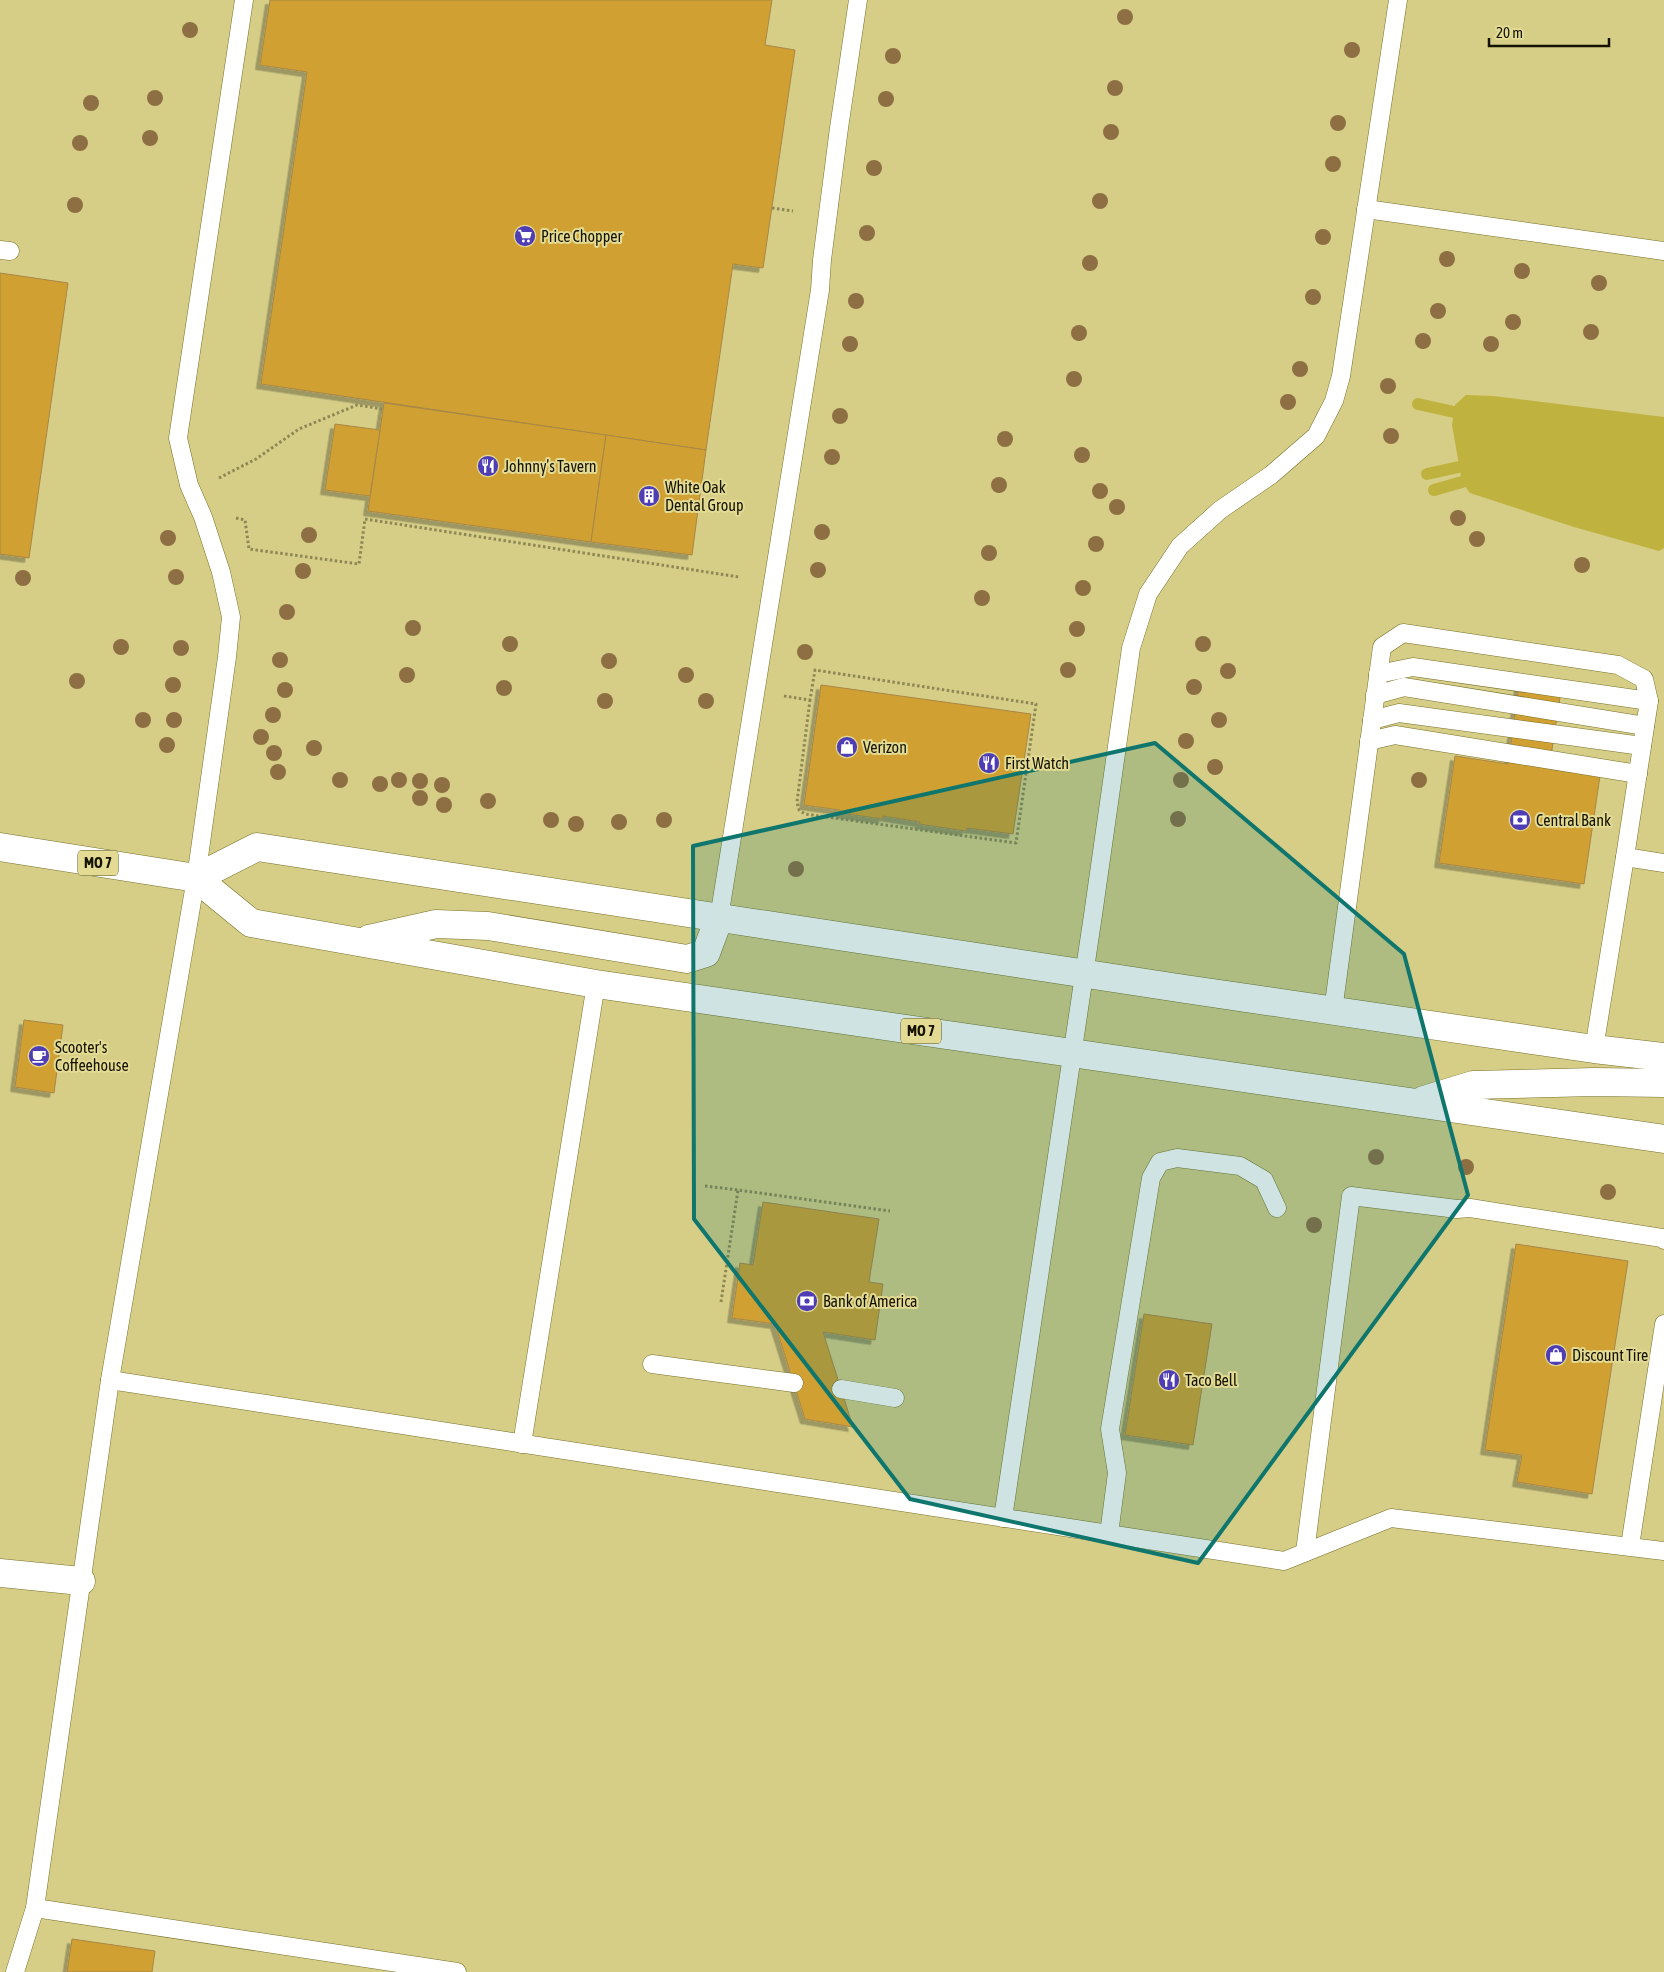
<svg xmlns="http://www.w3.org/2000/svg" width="1664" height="1972" viewBox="0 0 1664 1972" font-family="'Asap Condensed',sans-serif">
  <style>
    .water { fill: #bfb23f }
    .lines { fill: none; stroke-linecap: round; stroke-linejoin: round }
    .stream { stroke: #bfb23f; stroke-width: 12 }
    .building { fill: #d1a032; stroke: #a88747; filter: url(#shadow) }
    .service-casing { stroke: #787028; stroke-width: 19 }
    .minor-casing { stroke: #787028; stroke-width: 29 }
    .primary-casing { stroke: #787028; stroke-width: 29 }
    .path { stroke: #8d8754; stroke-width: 3; stroke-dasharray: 2.5 2.5; stroke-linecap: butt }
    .service { stroke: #fff; stroke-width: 18 }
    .minor { stroke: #fff; stroke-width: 28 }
    .primary { stroke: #fff; stroke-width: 28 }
    .tree { fill: #8d6f43 }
    .marked { fill: #0f766e; fill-opacity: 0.2; stroke: #0f766e; stroke-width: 4; stroke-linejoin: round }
    .labels { text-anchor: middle; stroke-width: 4; stroke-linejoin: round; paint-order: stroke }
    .shield { fill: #e3db93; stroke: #534e2c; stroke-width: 1 }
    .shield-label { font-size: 15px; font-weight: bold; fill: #151200 }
    .poi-label { font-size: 16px; fill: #151200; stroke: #e3db93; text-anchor: start }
  </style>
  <defs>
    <filter id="shadow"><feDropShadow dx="-4.5" dy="4.5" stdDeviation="0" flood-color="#0004"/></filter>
  </defs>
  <rect width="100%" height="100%" fill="#d6ce87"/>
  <polygon class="water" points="1466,395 1493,396 1664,417 1664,548 1659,551 1574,527 1470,493 1462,482 1452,425 1455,405"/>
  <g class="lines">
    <g class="stream">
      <polyline points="1418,404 1454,412"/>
      <polyline points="1427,474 1459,467"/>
      <polyline points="1434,490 1462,482"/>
    </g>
  </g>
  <g class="building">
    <polygon points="270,0 772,0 765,45 795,50 763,268 733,264 706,450 261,384 307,72 260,65"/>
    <polygon points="0,273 68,283 29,558 0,554"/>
    <polygon points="384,403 606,435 591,542 368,511"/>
    <polygon points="335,424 380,430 370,496 325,490"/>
    <polygon points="606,435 706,450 692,555 591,542"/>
    <polygon points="821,685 1031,714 1013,834 967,828 966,831 919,824 920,822 883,816 883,819 840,813 840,810 804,805"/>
    <polygon points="1519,685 1561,691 1549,769 1600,776 1584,884 1439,863 1455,756 1508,764"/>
    <polygon points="24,1020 63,1025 54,1093 15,1087"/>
    <polygon points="763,1202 879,1219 869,1282 883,1284 875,1340 823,1332 853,1427 805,1419 775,1324 732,1318 740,1263 753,1265"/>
    <polygon points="1516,1244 1628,1261 1592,1494 1517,1482 1522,1455 1485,1450"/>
    <polygon points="1144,1314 1212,1324 1193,1445 1125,1435"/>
    <polygon points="72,1939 155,1951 152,1972 67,1972"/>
  </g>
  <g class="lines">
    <g class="service-casing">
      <g id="service">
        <polyline points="244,0 178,438 189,485 203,517 221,572 231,617 227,657 196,878 110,1380 35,1908 457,1972"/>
        <polyline points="1366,209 1664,251"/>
        <polyline points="0,250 10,251"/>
        <polyline points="1378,674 1413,667 1649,701"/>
        <polyline points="1375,695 1404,687 1645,726"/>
        <polyline points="1372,720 1399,713 1642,746"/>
        <polyline points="1369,741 1395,735 1638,774"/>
        <polyline points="719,918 820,290 822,260 839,128 858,0"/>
        <polyline points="1333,1011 1382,647 1403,633 1618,665 1644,679 1649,701 1625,857 1664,863"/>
        <polyline points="1594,1049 1625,857"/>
        <polyline points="652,1364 794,1383"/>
        <polyline points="110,1380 1284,1561 1391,1518 1664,1551"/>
        <polyline points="841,1389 895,1398"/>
        <polyline points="522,1444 596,984"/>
        <polyline points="1003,1518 1093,915 1131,648 1148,594 1180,546 1220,510 1271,475 1316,436 1334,401 1341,376 1398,0"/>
        <polyline points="1109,1534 1117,1473 1110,1429 1151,1178 1160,1162 1177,1158 1240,1166 1264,1180 1277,1208"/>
        <polyline points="1630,1546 1664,1324"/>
        <polyline points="1305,1552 1351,1196 1457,1209 1470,1208 1662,1238 1664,1240"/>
        <polyline points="15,1972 35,1908"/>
      </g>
    </g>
    <g class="minor-casing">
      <polyline id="minor" points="0,1573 81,1581"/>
    </g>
    <g class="primary-casing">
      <g id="primary">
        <polyline points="0,847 196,878 251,923 596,984 1664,1139"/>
        <polyline points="196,878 257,847 1185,989 1594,1049 1664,1057"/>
        <polyline points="369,939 436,924 488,926 687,959 706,953 719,918"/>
        <polyline points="1424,1100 1473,1085 1594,1082 1664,1083"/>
      </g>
    </g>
    <g class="path">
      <polyline points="772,208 793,211"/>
      <polyline points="219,478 256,459 299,429 357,405 383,409"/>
      <polyline points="236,518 245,520 249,549 359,564 365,519 739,577"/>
      <polyline points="784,696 810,700 815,670 1036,704 1016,843 805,814 799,810 797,802 810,700"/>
      <polyline points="705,1186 738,1190"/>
      <polyline points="721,1302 738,1190 890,1211"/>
    </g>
    <use href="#service" class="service"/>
    <use href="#minor" class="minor"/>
    <use href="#primary" class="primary"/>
  </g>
  <g class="tree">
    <circle cx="1125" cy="17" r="8"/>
    <circle cx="190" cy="30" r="8"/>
    <circle cx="1352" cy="50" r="8"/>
    <circle cx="893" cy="56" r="8"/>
    <circle cx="1115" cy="88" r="8"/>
    <circle cx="155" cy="98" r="8"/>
    <circle cx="886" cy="99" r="8"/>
    <circle cx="91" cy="103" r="8"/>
    <circle cx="1338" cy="123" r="8"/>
    <circle cx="1111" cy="132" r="8"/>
    <circle cx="150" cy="138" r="8"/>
    <circle cx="80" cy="143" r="8"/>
    <circle cx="1333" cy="164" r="8"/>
    <circle cx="874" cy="168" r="8"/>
    <circle cx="1100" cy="201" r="8"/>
    <circle cx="75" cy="205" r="8"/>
    <circle cx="867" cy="233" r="8"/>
    <circle cx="1323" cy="237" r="8"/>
    <circle cx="1447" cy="259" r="8"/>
    <circle cx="1090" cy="263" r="8"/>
    <circle cx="1522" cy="271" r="8"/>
    <circle cx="1599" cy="283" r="8"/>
    <circle cx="1313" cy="297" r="8"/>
    <circle cx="856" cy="301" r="8"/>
    <circle cx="1438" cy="311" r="8"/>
    <circle cx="1513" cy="322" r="8"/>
    <circle cx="1591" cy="332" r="8"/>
    <circle cx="1079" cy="333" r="8"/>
    <circle cx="1423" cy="341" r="8"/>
    <circle cx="850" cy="344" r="8"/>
    <circle cx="1491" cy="344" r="8"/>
    <circle cx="1300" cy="369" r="8"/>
    <circle cx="1074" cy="379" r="8"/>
    <circle cx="1388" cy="386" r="8"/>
    <circle cx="1288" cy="402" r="8"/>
    <circle cx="840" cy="416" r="8"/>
    <circle cx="1391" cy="436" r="8"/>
    <circle cx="1005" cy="439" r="8"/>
    <circle cx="1082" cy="455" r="8"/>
    <circle cx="832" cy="457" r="8"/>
    <circle cx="999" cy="485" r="8"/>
    <circle cx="1100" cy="491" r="8"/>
    <circle cx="1117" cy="507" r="8"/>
    <circle cx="1458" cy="518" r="8"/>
    <circle cx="822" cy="532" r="8"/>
    <circle cx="309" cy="535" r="8"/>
    <circle cx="168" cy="538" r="8"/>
    <circle cx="1477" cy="539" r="8"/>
    <circle cx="1096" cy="544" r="8"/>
    <circle cx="989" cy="553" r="8"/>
    <circle cx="1582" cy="565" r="8"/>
    <circle cx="818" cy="570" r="8"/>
    <circle cx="303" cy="571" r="8"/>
    <circle cx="176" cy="577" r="8"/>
    <circle cx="23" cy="578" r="8"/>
    <circle cx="1083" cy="588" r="8"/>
    <circle cx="982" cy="598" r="8"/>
    <circle cx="287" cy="612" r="8"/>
    <circle cx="413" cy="628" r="8"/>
    <circle cx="1077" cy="629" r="8"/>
    <circle cx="510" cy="644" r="8"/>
    <circle cx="1203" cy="644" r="8"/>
    <circle cx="121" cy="647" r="8"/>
    <circle cx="181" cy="648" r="8"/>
    <circle cx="805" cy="652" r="8"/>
    <circle cx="280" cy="660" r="8"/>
    <circle cx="609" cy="661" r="8"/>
    <circle cx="1068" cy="670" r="8"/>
    <circle cx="1228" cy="671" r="8"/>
    <circle cx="407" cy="675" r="8"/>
    <circle cx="686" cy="675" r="8"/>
    <circle cx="77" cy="681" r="8"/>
    <circle cx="173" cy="685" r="8"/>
    <circle cx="1194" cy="687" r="8"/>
    <circle cx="504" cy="688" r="8"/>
    <circle cx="285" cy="690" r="8"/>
    <circle cx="605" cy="701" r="8"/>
    <circle cx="706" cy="701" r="8"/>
    <circle cx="273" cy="715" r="8"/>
    <circle cx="143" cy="720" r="8"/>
    <circle cx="174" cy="720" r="8"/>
    <circle cx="1219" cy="720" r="8"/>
    <circle cx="261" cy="737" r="8"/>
    <circle cx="1186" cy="741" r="8"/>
    <circle cx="167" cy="745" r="8"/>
    <circle cx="314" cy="748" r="8"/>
    <circle cx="274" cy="753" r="8"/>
    <circle cx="1215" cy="767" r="8"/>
    <circle cx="278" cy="772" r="8"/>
    <circle cx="340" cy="780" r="8"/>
    <circle cx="399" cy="780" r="8"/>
    <circle cx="1181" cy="780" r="8"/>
    <circle cx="1419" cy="780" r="8"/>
    <circle cx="420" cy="781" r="8"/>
    <circle cx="380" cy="784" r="8"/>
    <circle cx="442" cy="785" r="8"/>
    <circle cx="420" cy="798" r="8"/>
    <circle cx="488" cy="801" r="8"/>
    <circle cx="444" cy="805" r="8"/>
    <circle cx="1178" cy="819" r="8"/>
    <circle cx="551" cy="820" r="8"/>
    <circle cx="664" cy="820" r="8"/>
    <circle cx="619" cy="822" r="8"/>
    <circle cx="576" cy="824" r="8"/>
    <circle cx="796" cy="869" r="8"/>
    <circle cx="1376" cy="1157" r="8"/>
    <circle cx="1466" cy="1167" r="8"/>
    <circle cx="1608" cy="1192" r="8"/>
    <circle cx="1314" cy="1225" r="8"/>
  </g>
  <path class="marked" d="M1155,743L1404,954L1468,1195L1198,1563L910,1499L694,1219L693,846Z"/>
  <defs>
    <g id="supermarket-disc" transform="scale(1.125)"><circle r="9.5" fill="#4e3db4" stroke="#e3db93"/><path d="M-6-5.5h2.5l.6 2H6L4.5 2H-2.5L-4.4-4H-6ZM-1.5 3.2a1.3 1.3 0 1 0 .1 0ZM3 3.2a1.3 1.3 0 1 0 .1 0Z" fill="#fff"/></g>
    <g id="restaurant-disc" transform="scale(1.125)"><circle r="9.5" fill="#4e3db4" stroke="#e3db93"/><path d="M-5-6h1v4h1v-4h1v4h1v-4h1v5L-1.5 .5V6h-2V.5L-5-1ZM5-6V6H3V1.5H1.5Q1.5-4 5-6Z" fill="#fff"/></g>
    <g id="building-disc" transform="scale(1.125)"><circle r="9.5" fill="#4e3db4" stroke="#e3db93"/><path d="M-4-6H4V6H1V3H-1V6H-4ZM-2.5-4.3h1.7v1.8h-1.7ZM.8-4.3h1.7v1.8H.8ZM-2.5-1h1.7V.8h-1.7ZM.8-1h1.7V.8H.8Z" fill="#fff"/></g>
    <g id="shop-disc" transform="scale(1.125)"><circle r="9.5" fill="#4e3db4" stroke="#e3db93"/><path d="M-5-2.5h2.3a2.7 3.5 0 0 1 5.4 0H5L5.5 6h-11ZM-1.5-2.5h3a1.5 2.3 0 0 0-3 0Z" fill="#fff"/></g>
    <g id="bank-disc" transform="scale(1.125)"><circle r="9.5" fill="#4e3db4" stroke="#e3db93"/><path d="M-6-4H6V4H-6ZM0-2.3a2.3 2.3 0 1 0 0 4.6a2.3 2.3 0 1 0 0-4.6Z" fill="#fff"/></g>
    <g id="cafe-disc" transform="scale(1.125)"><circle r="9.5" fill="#4e3db4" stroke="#e3db93"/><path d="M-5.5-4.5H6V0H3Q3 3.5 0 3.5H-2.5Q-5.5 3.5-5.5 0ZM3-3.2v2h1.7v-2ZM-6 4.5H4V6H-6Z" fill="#fff"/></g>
  </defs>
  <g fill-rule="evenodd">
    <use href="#supermarket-disc" x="525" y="236"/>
    <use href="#restaurant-disc" x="488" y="466"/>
    <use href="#building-disc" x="649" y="496"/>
    <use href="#shop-disc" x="847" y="747"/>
    <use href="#restaurant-disc" x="989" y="763"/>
    <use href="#bank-disc" x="1520" y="820"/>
    <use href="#cafe-disc" x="39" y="1056"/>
    <use href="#bank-disc" x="807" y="1301"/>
    <use href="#shop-disc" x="1556" y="1355"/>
    <use href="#restaurant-disc" x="1169" y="1380"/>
  </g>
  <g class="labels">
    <g class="shield">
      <rect x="78" y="850.5" width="40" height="25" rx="4"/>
      <rect x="901" y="1018.5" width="40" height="25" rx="4"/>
    </g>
    <g class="shield-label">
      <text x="98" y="868">MO 7</text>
      <text x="921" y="1036">MO 7</text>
    </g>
    <g class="poi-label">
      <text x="541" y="242">Price Chopper</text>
      <text x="504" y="472">Johnny’s Tavern</text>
      <text x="665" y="493">White Oak<tspan x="665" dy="18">Dental Group</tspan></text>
      <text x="863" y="753">Verizon</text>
      <text x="1005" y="769">First Watch</text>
      <text x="1536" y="826">Central Bank</text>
      <text x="55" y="1053">Scooter's<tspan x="55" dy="18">Coffeehouse</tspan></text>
      <text x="823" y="1307">Bank of America</text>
      <text x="1572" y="1361">Discount Tire</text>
      <text x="1185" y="1386">Taco Bell</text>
    </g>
  </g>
  <path d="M1489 38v8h120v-8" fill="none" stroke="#151200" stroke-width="2.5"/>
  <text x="1496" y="38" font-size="15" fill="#151200" stroke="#e3db93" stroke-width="4" paint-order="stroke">20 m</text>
</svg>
